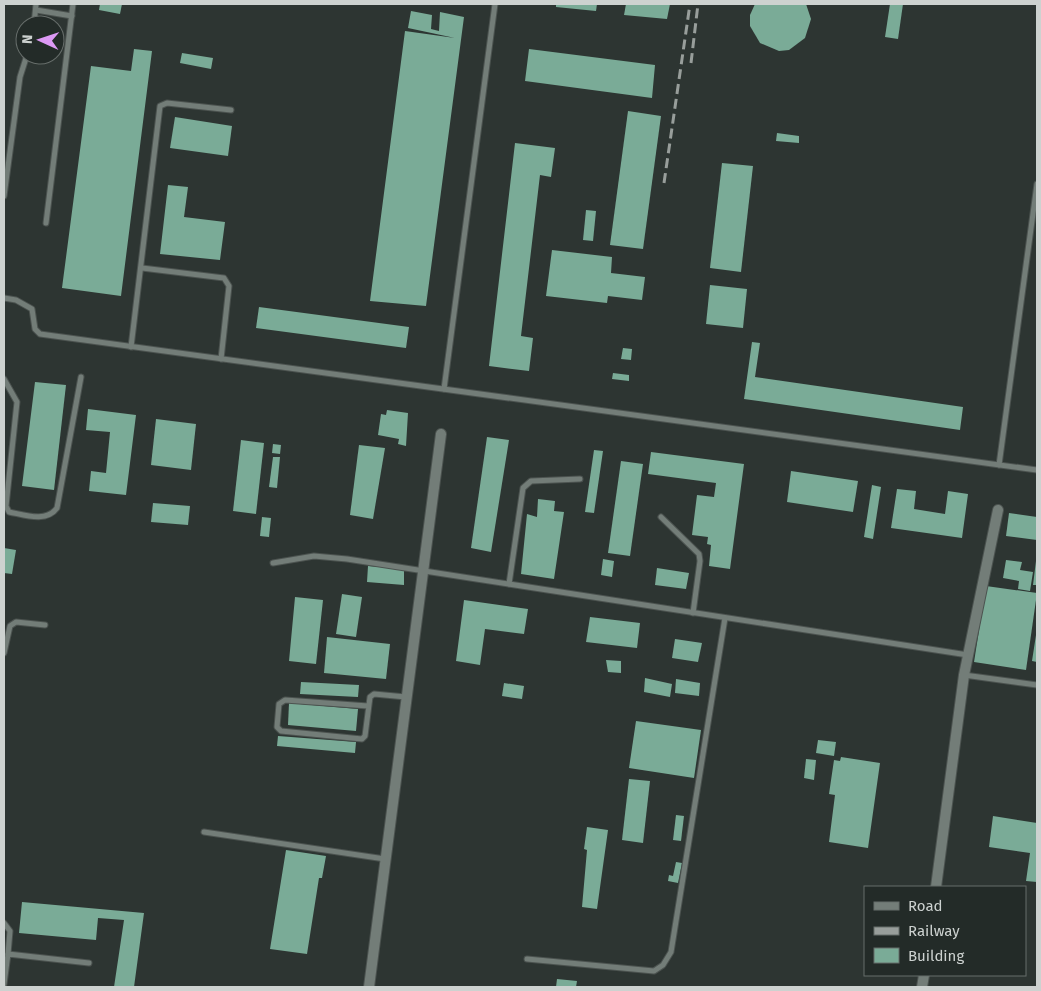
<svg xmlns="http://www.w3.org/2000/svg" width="1041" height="991" viewBox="0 0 1041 991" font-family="'Fira Sans',sans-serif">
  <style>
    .building { fill: #7aab97 }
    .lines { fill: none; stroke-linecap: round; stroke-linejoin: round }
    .service-casing { stroke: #4c5350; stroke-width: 7 }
    .minor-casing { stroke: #4c5350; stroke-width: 12 }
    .service { stroke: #737d78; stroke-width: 5 }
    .minor { stroke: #737d78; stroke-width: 10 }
    .rail { stroke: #989e9b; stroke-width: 3; stroke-dasharray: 10 5; stroke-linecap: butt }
  </style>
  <rect width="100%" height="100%" fill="#2d3532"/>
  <g class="building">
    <polygon points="100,4 122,4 120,14 99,10"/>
    <polygon points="556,4 597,4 596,11 556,7"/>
    <polygon points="626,4 670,4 667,19 624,15"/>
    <polygon points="755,4 806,4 811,19 805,38 789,50 779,51 760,43 750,26 750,15"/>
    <polygon points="890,4 903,4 898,39 885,37"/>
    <polygon points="411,11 432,15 431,29 439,31 440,12 464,17 426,306 370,301 405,31 455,38 408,28"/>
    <polygon points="134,49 152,51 121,296 62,288 91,66 131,71"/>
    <polygon points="529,49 655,65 652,98 525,81"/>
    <polygon points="182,53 213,58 211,69 180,63"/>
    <polygon points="628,111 661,116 643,249 610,245"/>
    <polygon points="175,117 232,126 228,156 170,148"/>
    <polygon points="777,133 799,136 799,143 776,141"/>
    <polygon points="515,143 555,148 551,177 540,175 521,336 533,338 529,371 489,366"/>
    <polygon points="722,163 753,166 741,272 710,268"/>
    <polygon points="168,185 188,187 184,217 225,222 220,260 160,254"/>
    <polygon points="586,210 596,211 593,241 583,240"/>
    <polygon points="552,250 612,257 611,273 645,277 642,300 608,296 607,303 546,296"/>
    <polygon points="710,285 747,289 743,328 706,324"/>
    <polygon points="259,307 409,327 406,348 256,328"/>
    <polygon points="752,342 760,343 755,377 963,407 960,430 744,399"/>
    <polygon points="623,348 632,349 631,360 621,359"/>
    <polygon points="613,373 629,375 629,381 612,379"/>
    <polygon points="35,382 66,385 54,490 22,486"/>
    <polygon points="88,409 136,415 126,495 89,491 91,471 106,473 110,432 86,430"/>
    <polygon points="387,410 408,413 406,446 398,444 399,439 378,435 381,414 386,415"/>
    <polygon points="156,419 196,424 191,470 151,465"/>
    <polygon points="487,437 509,440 491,552 471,548"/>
    <polygon points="241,440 264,443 256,514 233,511"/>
    <polygon points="273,444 281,445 280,454 272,453"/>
    <polygon points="359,445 385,448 373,519 350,515"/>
    <polygon points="594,450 603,451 594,513 585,512"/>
    <polygon points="651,452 744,464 730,569 709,566 711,545 707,544 708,537 692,535 697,495 714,497 716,483 648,474"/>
    <polygon points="273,457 280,457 277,488 269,487"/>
    <polygon points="621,461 643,464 630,556 608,553"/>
    <polygon points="791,471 858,481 853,512 787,502"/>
    <polygon points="872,485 881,487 873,539 864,537"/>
    <polygon points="897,489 916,491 914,509 945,514 948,491 968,494 962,538 891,528"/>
    <polygon points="538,499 555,501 554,511 564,512 554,579 521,574 527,514 537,517"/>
    <polygon points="153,503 190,506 188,525 151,522"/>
    <polygon points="1009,513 1037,517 1037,540 1006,536"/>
    <polygon points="262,517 271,518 269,537 260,536"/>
    <polygon points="4,548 16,550 12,574 4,573"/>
    <polygon points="603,559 614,561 612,577 601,575"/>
    <polygon points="1006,560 1022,562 1020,570 1033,572 1030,591 1018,589 1019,581 1003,578"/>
    <polygon points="1036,561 1037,561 1037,585 1033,585"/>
    <polygon points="368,566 404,569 404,585 367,582"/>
    <polygon points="657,568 689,573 686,589 655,585"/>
    <polygon points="986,586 1037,593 1026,670 974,662"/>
    <polygon points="342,594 362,597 356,637 336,634"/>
    <polygon points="295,597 323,600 316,664 289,661"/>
    <polygon points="464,600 528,609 524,634 485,629 480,665 456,661"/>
    <polygon points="590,617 640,623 637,648 586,642"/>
    <polygon points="1036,635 1037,635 1037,662 1032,661"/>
    <polygon points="327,637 390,644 386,679 324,673"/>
    <polygon points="675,639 702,643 698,662 672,658"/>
    <polygon points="606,660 621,661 621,673 608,672"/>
    <polygon points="645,678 672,684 670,697 644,692"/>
    <polygon points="676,679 700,683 699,696 675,693"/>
    <polygon points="301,682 359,685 358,697 300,694"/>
    <polygon points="504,683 524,686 522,699 502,696"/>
    <polygon points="289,703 358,709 356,731 288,725"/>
    <polygon points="636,721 701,730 694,778 629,768"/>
    <polygon points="278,736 356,742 355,753 277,746"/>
    <polygon points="818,740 836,742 834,756 816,753"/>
    <polygon points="841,757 880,763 868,848 829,842 835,795 829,794 834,760 840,761"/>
    <polygon points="806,759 816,760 814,780 804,778"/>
    <polygon points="629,779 650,781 643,843 622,840"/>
    <polygon points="676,815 684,816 681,841 673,840"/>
    <polygon points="993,816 1037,823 1037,882 1026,881 1030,853 989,847"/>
    <polygon points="587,827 608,830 597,909 582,907 587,850 584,849"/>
    <polygon points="286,850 326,856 322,878 319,878 307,954 270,949"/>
    <polygon points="676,862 682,863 678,883 668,881 669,875 673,876"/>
    <polygon points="22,902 144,913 134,987 114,987 124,920 98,918 96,940 19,933"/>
    <polygon points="557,979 577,981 576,987 556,987"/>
  </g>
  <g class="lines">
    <g class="service-casing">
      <g id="service">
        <polyline points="36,10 72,16"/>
        <polyline points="34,25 36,4"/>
        <polyline points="4,196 20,77 27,55"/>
        <polyline points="46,223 73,4"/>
        <polyline points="142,268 224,278 229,286 221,359"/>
        <polyline points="4,298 16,300 32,309 35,329 40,334 1037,470"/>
        <polyline points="131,347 160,106 167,103 231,110"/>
        <path d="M4,379L17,402L6,506L9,512C25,515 46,523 57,508L81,377"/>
        <polyline points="444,389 495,4"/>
        <polyline points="999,465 1037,184"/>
        <polyline points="661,517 699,554 700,561 693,613"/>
        <polyline points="273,563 314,556 347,559 968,655"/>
        <polyline points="509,584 523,488 531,481 580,479"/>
        <polyline points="4,653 10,626 16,622 45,625"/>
        <polyline points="964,675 1037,685"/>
        <polyline points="368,706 285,700 279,704 277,727 281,731 362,739 365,736 370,697 374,694 406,697"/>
        <polyline points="204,832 385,859"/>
        <polyline points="4,923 10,931 8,954"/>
        <polyline points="527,959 654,971 663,965 671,952 725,618"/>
        <polyline points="4,984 8,954 89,963"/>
      </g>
    </g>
    <g class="minor-casing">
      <g id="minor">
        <polyline points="936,887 964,675 998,510"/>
        <polyline points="369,987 441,434"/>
        <polyline points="922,987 924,975"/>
      </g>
    </g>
    <use href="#service" class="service"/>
    <use href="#minor" class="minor"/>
    <g class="rail">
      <polyline points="691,63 698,4"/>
      <polyline points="664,183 690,4"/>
    </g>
  </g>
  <rect width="1041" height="991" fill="none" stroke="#cdd2d0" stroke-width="10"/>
  <rect x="864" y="886" width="162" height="90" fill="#232b28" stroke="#676e6b"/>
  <rect x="874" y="902" width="25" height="8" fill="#737d78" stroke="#676e6b"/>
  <text x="908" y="911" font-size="15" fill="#cdd2d0">Road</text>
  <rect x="874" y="927" width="25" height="8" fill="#989e9b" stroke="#676e6b"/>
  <text x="908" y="936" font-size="15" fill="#cdd2d0">Railway</text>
  <rect x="874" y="948" width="25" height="15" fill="#7aab97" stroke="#676e6b"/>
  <text x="908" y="961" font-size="15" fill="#cdd2d0">Building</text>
  <g transform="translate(40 40) rotate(273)"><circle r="24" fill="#232b28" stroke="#676e6b"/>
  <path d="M0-4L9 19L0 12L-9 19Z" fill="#dc99f4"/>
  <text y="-8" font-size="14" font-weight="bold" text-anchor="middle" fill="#cdd2d0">N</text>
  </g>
</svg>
